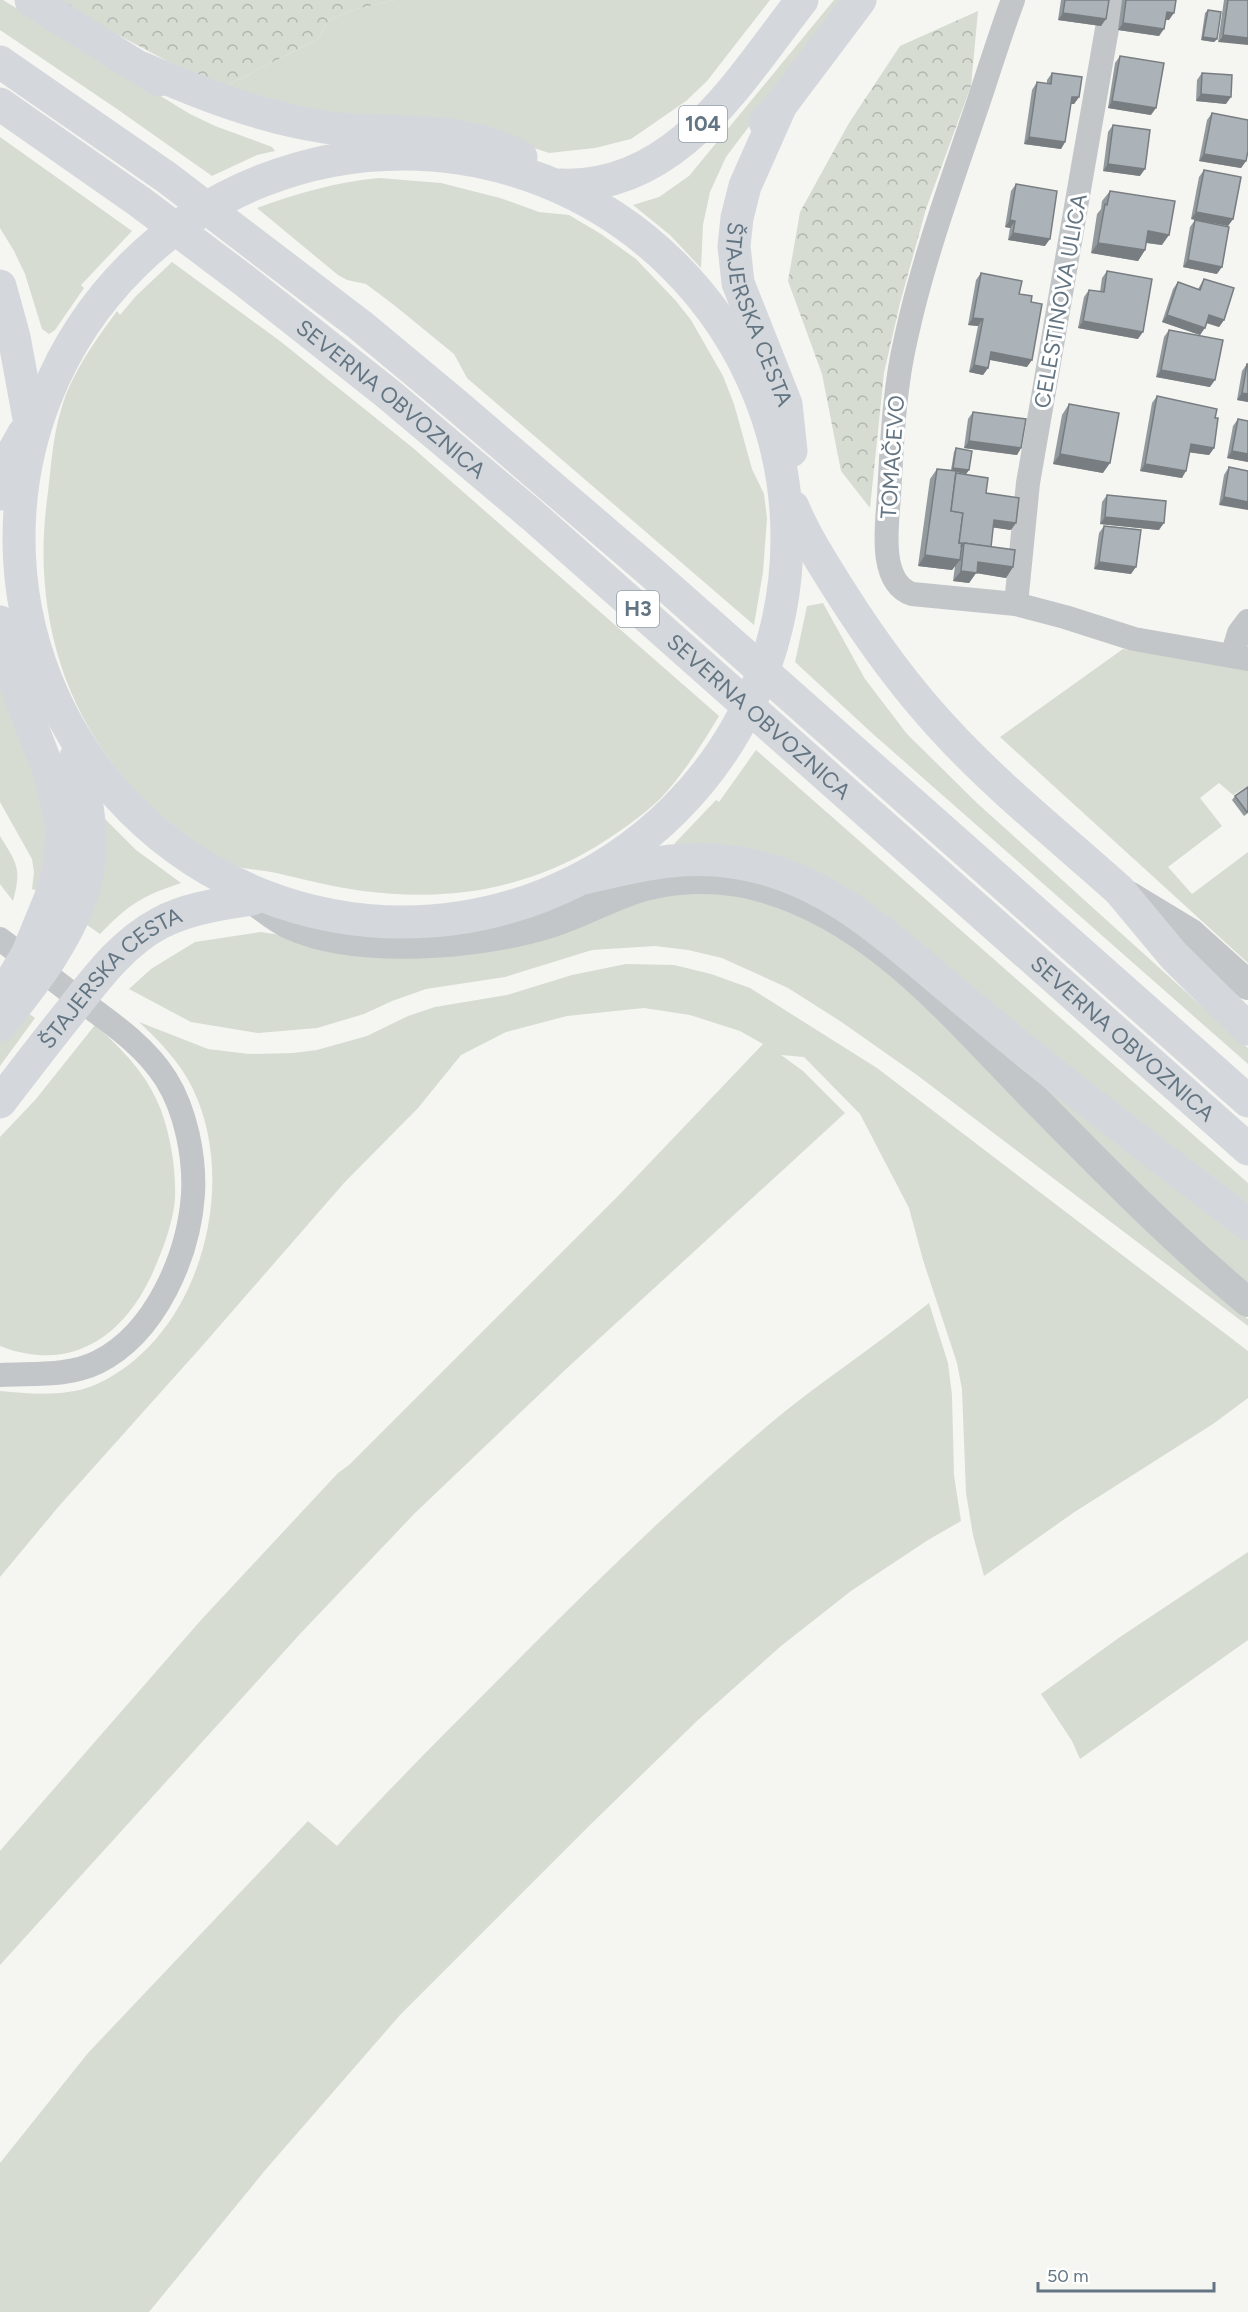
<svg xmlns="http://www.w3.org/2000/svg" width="1248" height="2312" viewBox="0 0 1248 2312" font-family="Figtree,sans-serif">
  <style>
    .green { fill: #d6dcd2 }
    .forest { fill: url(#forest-crowns) }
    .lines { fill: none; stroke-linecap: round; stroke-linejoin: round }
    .minor { stroke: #c2c6c9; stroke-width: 24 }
    .tertiary { stroke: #c2c6c9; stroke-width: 30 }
    .primary { stroke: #d4d8dc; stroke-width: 33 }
    .trunk { stroke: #d4d8dc; stroke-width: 33 }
    .wall { fill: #939a9e }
    .shaded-wall { fill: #787d81 }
    .building { fill: #abb3b8; stroke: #787d81; stroke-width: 1.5 }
    .labels { text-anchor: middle; stroke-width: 6; stroke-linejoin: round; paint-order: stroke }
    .shield { fill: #fff; stroke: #929ea8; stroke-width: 1.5 }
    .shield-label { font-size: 21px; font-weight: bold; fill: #637583 }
    .street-label { font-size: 22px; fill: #637583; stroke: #fff }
  </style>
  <defs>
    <pattern id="forest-crowns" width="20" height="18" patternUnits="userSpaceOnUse" patternTransform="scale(1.5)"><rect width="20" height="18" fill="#d6dcd2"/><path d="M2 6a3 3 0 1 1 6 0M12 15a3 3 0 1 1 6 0" fill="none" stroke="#b1b7b0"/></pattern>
  </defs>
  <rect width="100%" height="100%" fill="#f5f5f1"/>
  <g class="green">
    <polygon points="0,0 3,0 190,114 215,126 272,147 275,151 257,155 212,176 117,109 0,30"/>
    <polygon points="394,0 770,0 707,81 686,101 631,139 595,148 549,153 498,136 328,119 220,89 318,39 329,20 349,11"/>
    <polygon points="834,0 844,0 726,157 710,192 703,225 701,268 670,235 633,205 659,197 689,176"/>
    <polygon points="0,137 132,231 81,285 84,288 55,330 49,334 42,329 25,274 14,251 0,228"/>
    <path d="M379,178L441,183L500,198L539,212L569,215L601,234L636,259L676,301L691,320L723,376L734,404L752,469L764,494L767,518L763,572L754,625L467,378L454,354L394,305L366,284L347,280L338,275L257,208C298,193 336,182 379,178Z"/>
    <path d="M172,262L280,341L413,448L719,716C702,744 683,775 660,799C641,817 619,832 597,846C506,901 407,905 306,880C292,877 279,873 265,871C253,869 241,869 230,864C207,852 185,835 166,819C70,739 31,622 47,500C51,471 52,439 61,410C71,374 95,341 117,311L120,315L136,296Z"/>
    <polygon points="823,603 865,679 907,734 977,803 1248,1048 1248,1064 873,734 795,662 807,606"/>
    <polygon points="1123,649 1248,668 1248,786 1233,795 1219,783 1200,798 1222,826 1168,867 1192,894 1248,852 1248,963 1000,737"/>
    <polygon points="0,661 42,792 47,840 38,891 32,889 34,872 32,859 0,802"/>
    <polygon points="756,750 1248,1183 1248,1210 1040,1049 674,846 675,843 716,800 719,802"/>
    <path d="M98,812L136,850L181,883C142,896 129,904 100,934L83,922Z"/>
    <path d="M0,836C17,864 22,868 13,901L0,884Z"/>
    <polygon points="690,889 747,895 806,916 866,948 1205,1282 1248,1319 1248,1326 917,1075 840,1021 788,988 722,958 688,950 655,946 592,950 505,977 426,989 392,1001 364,1014 317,1028 258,1033 191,1022 129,989 151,969 195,942 261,932 371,949 598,913"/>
    <path d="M626,964L674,965L711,974L750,988L877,1068L1248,1351V1398L1213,1424L1073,1513L984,1576L973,1535L966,1493L962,1389L957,1363L923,1260L909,1208L860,1114L804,1057L781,1055L803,1071L845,1113L565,1370L415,1513L299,1635L0,1965V1851L5,1845L201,1620L338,1473L349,1465L620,1194L763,1044L740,1031L690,1015L644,1008L567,1016L506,1032L461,1055L418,1108L344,1183L203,1345L59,1506L0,1577V1391C31,1394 65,1397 95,1385C199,1339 240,1187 193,1089C180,1062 160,1042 139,1022L208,1049L249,1054L293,1053L317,1050L367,1036L408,1016L435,1007L507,995L572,975Z"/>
    <polygon points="21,1008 35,1018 0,1066 0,1038"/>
    <path d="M95,1025C123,1050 147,1074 161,1110C171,1138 176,1169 175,1199C173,1220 166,1241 158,1260C131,1330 77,1376 0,1346V1137L36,1099Z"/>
    <polygon points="1036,1080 1248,1241 1248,1288 1222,1266"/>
    <path d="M929,1303L948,1363L952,1395L954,1475L961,1521L928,1540L851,1591L781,1646L698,1720L592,1823L400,2015L267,2168L149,2312H0V2163L88,2053L308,1821L337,1846C391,1787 448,1730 505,1673C589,1588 675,1504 766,1427C818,1383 876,1346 929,1303Z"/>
    <polygon points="1248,1552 1248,1640 1080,1759 1072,1741 1041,1694 1120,1637"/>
  </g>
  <g class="forest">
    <polygon points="58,0 394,0 349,11 329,20 318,39 220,89 103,27"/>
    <polygon points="978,11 971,86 926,209 900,303 884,373 870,508 841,471 822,374 788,281 800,212 849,123 900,46"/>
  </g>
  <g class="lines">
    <g class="minor">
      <path d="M1013,0C998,40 986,81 972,121C948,192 922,264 906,338C894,389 892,443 889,496C887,525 878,582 912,594L1016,604L1065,617L1134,639L1248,659"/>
      <polyline points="1016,604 1028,483 1112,0"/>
      <polyline points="1232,656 1239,633 1248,621"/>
      <path d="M0,939C28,960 56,981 84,1003C114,1025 146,1047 166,1079C186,1111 195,1157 193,1194C189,1255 156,1333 98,1362C68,1377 33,1373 0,1375"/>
    </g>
    <g class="tertiary">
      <polyline points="1129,896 1190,933 1248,985"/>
      <path d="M252,899C265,908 277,919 291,925C358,955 479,945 547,924C575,916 601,901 629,891C668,877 718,875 757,886C874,916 954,1017 1035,1099C1104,1169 1172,1239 1248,1302"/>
    </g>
    <g class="primary">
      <polyline points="31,0 159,80"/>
      <path d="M142,68C201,94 260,117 324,127C393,137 454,122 521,157"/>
      <path id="s1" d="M781,105L745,186L737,218L734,246L738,283L786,404L791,451"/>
      <polyline points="765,122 781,105 860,0"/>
      <circle cx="403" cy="538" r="384"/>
      <path d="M561,185C677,190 740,79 802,0"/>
      <polyline points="0,286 14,337 30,424"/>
      <polyline points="0,494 7,463 24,433"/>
      <path d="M793,507C805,536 823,564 840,591C871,640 904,686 944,729C997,787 1060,837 1119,890"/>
      <polyline points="0,622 13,678 50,774 62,824 60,861 52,894 27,955 0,999"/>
      <path d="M0,1025C34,983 73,934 86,880C95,841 87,795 76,757"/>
      <path id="s2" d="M0,1102C23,1072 46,1042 70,1012C96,979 122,943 160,923C188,908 221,904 252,899"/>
    </g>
    <g class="trunk">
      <polyline points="0,62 166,177 360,325 455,404 651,572 1248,1101"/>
      <path id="s3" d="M0,104L140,202L245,281L387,393L532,515L1248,1149"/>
      <path d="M584,878C643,864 689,852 750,865C821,880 874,924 928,970C961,998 995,1026 1029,1054C1101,1112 1174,1168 1248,1224"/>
      <polyline points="1119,890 1174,956 1248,1029"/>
    </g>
  </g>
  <g class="wall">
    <polygon points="1061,0 1109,0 1101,26 1058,20"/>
    <polygon points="1122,0 1176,0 1169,20 1166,20 1159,36 1118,30"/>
    <polygon points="1224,0 1248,0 1218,42"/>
    <polygon points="1208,10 1217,39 1214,42 1201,40 1205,13"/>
    <polygon points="1120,56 1151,115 1108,108 1115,63"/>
    <polygon points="1052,73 1079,97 1074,104 1071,104 1065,142 1061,149 1024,144 1032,90 1037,82 1047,84 1047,80"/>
    <polygon points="1202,73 1226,104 1196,101 1197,80"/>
    <polygon points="1212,113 1246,161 1241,168 1199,161 1207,120"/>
    <polygon points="1113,125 1140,176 1103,171 1108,132"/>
    <polygon points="1204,170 1233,219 1228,226 1191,219 1199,177"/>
    <polygon points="1016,184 1045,246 1008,240 1010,228 1005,227 1011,191"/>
    <polygon points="1110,191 1162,245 1146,243 1145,250 1138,261 1091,253 1097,214 1101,209 1102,201"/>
    <polygon points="1195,220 1217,274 1183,267 1190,227"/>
    <polygon points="1107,271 1138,339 1078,328 1084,297 1089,290 1100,292 1102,278"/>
    <polygon points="981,273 1019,294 1031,302 1027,367 990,360 988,368 983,375 969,372 978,326 968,325 976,280"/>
    <polygon points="1204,279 1224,320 1219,327 1206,323 1200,335 1162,322 1173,289 1178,282 1198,289"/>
    <polygon points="1169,330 1210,387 1156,377 1164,337"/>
    <polygon points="1247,364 1248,402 1237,400 1242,371"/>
    <polygon points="1157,396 1215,418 1214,448 1209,455 1190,452 1182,478 1140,471 1152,403"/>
    <polygon points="1069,404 1103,473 1053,464 1062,415"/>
    <polygon points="973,412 1021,448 1017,455 964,448 968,419"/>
    <polygon points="1238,419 1248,462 1227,458 1233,426"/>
    <polygon points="956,448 969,470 966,474 956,472 956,473 986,493 1011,530 993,527 991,547 1013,567 1006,578 976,573 969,583 953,581 955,566 952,570 918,566 930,479 937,469 951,470 954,452"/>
    <polygon points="1229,467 1248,471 1219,505 1224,475"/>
    <polygon points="1107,495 1159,530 1100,524 1102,502"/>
    <polygon points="1104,526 1131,574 1094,569 1099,533"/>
    <polygon points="1248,787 1248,813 1244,816 1232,800 1235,796"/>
  </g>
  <g class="shaded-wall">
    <polygon points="1167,12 1174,13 1169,20 1162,19"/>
    <polygon points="1063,13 1106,19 1101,26 1058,20"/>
    <polygon points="1123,23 1164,29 1159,36 1118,30"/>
    <polygon points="1223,35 1248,38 1248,45 1218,42"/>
    <polygon points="1203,37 1217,39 1214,42 1201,40"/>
    <polygon points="1201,94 1231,97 1226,104 1196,101"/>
    <polygon points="1072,97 1079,97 1074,104 1067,104"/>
    <polygon points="1112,101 1156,108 1151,115 1108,108"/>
    <polygon points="1029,137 1065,142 1061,149 1024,144"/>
    <polygon points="1204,154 1246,161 1241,168 1199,161"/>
    <polygon points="1108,164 1145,169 1140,176 1103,171"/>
    <polygon points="1196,212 1233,219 1228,226 1191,219"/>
    <polygon points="1010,220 1015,221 1010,228 1005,227"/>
    <polygon points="1148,231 1169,235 1162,245 1141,242"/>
    <polygon points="1013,233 1050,239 1045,246 1008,240"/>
    <polygon points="1098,243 1145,250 1138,261 1091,253"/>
    <polygon points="1188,260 1222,267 1217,274 1183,267"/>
    <polygon points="1167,315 1205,328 1200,335 1162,322"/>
    <polygon points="1209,315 1224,320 1219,327 1204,322"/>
    <polygon points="973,318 983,319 978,326 968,325"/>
    <polygon points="1083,321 1143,332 1138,339 1078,328"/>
    <polygon points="991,352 1032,360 1027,367 986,359"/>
    <polygon points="974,365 988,368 983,375 969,372"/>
    <polygon points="1161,370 1215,380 1210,387 1156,377"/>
    <polygon points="1242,393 1248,394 1248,402 1237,400"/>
    <polygon points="969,441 1021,448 1017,455 964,448"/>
    <polygon points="1191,444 1214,448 1209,455 1186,452"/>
    <polygon points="1232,451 1248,454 1248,462 1227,458"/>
    <polygon points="1060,454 1110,463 1103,473 1053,464"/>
    <polygon points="1145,464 1186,471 1182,478 1140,471"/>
    <polygon points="953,468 969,470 966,474 951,471"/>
    <polygon points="1224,497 1248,502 1248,510 1219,505"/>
    <polygon points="1105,517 1164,523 1159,530 1100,524"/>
    <polygon points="994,520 1016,523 1011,530 989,527"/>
    <polygon points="925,555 960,560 952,570 918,566"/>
    <polygon points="978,562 1013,567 1006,578 976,573 969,583 953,581 961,571"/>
    <polygon points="1099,562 1136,567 1131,574 1094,569"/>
  </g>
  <g class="building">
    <polygon points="1065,0 1109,0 1106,19 1063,13"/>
    <polygon points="1126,0 1176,0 1174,13 1167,12 1164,29 1123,23"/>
    <polygon points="1228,0 1248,0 1248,38 1223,35"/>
    <polygon points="1208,10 1221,12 1217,39 1203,37"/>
    <polygon points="1120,56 1164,63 1156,108 1112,101"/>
    <polygon points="1052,73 1082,77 1079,97 1072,97 1065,142 1029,137 1037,82 1051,84"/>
    <polygon points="1202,73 1232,75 1231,97 1201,94"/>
    <polygon points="1212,113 1248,120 1248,151 1246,161 1204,154"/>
    <polygon points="1113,125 1150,130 1145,169 1108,164"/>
    <polygon points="1204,170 1241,177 1233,219 1196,212"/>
    <polygon points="1016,184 1057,191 1050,239 1013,233 1015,221 1010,220"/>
    <polygon points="1110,191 1175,201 1169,235 1148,231 1145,250 1098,243 1105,204 1107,205"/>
    <polygon points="1195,220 1229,227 1222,267 1188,260"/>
    <polygon points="1107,271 1152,279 1143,332 1083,321 1089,290 1104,292"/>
    <polygon points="981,273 1022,281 1019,294 1032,296 1031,302 1042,304 1032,360 991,352 988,368 974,365 983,319 973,318"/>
    <polygon points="1204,279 1234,288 1224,320 1209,315 1205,328 1167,315 1178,282 1200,290"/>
    <polygon points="1169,330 1223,340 1215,380 1161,370"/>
    <polygon points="1247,364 1248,364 1248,394 1242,393"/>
    <polygon points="1157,396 1217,409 1215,418 1218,418 1214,448 1191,444 1186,471 1145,464"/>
    <polygon points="1069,404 1119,413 1110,463 1060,454"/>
    <polygon points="973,412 1026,419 1021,448 969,441"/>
    <polygon points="1238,419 1248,421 1248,454 1232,451"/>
    <polygon points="956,448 972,451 969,470 953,468"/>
    <polygon points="1229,467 1248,471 1248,502 1224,497"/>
    <polygon points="937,469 956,471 951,511 963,513 959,543 962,543 960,560 925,555"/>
    <polygon points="956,473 988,478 986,493 1019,498 1016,523 994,520 991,547 964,543 961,547 962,543 959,543 963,513 951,511"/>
    <polygon points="1107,495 1166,501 1164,523 1105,517"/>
    <polygon points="1104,526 1141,530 1136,567 1099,562"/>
    <polygon points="964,543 1015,550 1013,567 978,562 977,573 961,571"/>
    <polygon points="1248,787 1248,811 1247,812 1235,796"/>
  </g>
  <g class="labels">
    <g class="shield">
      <rect x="679" y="106" width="48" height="36" rx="4.5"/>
      <rect x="617" y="591" width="42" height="36" rx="4.5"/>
    </g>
    <g class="shield-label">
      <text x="703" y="131">104</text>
      <text x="638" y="616">H3</text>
    </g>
    <g class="street-label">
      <text transform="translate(1060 301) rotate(-80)" y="8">CELESTINOVA ULICA</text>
      <text dy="8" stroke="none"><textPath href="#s1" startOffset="222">ŠTAJERSKA CESTA</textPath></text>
      <text dy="8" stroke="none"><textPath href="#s3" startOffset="490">SEVERNA OBVOZNICA</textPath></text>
      <text transform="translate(892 457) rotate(-86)" y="8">TOMAČEVO</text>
      <text dy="8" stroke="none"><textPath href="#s3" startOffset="976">SEVERNA OBVOZNICA</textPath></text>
      <text dy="8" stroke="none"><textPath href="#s2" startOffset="168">ŠTAJERSKA CESTA</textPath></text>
      <text dy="8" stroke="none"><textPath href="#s3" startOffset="1462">SEVERNA OBVOZNICA</textPath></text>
    </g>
  </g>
  <path d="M1038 2282v9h176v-9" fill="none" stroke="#637583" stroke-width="3"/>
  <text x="1047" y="2282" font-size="18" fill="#637583" stroke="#ffffff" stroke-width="4.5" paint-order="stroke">50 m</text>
</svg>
